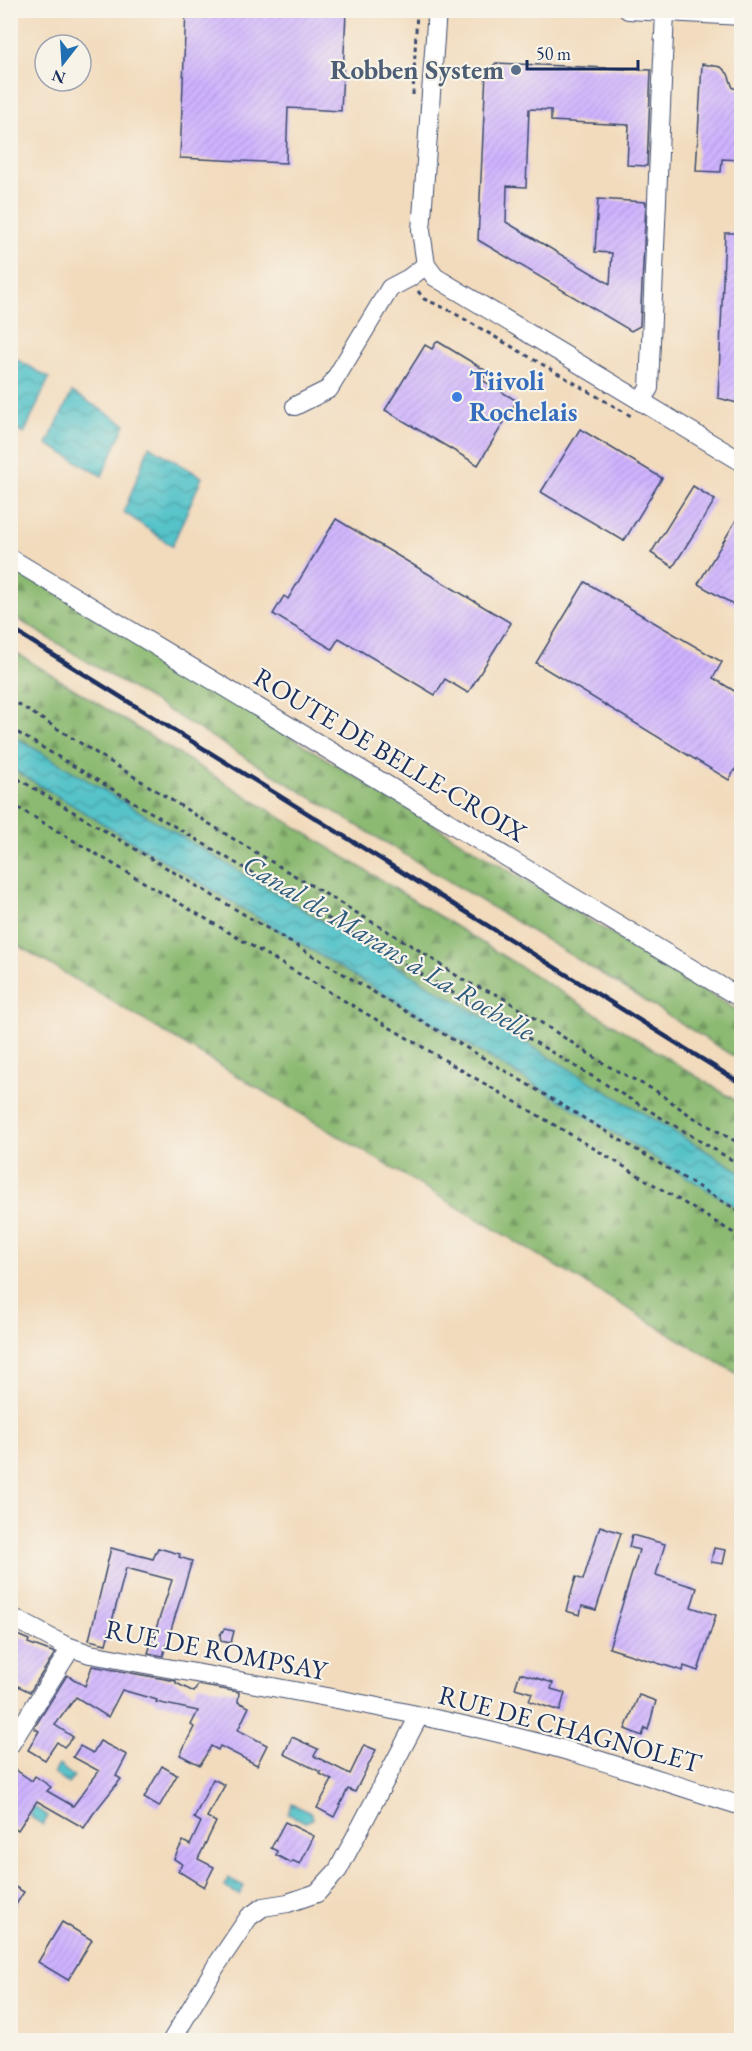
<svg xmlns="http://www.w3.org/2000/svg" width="752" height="2051" viewBox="0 0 752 2051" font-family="'EB Garamond',serif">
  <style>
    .forest { fill: url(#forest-firs); stroke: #547468; stroke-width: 1.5 }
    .water { fill: url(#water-waves); stroke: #387994; stroke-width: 1.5 }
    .building { fill: url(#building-hatch) }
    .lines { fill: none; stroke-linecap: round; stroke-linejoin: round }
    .minor-casing { stroke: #3b496c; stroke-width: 20 }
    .path { stroke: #3b496c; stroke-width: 3; stroke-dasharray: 4.5 4.5; stroke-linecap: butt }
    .minor { stroke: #fff; stroke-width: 18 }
    .rail { stroke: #1b2f5e; stroke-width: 4.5 }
    .service-dot { fill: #5c6f8a; stroke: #f7f3e8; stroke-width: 2 }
    .shop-dot { fill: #3f7fe0; stroke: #f7f3e8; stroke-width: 2 }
    .labels { text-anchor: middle; stroke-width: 4.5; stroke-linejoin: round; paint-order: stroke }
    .service-label { font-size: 27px; font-weight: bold; fill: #4e5e75; stroke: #f7f3e8; text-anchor: end }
    .shop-label { font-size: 27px; font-weight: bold; fill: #366cbe; stroke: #f7f3e8; text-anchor: start }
    .street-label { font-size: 27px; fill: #1b2f5e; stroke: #f7f3e8 }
    .water-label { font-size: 28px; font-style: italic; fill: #2c5b7e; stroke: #f7f3e8 }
  </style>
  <defs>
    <pattern id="forest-firs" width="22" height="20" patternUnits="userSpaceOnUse" patternTransform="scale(1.5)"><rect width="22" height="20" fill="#8cba72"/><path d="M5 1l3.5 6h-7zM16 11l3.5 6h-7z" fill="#729861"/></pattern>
    <pattern id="water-waves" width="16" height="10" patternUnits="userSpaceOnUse" patternTransform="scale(1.5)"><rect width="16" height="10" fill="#55c3c9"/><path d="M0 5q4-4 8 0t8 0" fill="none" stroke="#469fa6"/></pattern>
    <pattern id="building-hatch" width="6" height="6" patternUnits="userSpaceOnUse" patternTransform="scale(1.5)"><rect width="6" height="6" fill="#cfb3fe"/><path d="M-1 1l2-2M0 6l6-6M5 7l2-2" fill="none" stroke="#b19adc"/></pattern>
  </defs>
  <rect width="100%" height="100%" fill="#f7f3e8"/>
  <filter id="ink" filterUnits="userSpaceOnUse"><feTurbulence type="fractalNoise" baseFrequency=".0167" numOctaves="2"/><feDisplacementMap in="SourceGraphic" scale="12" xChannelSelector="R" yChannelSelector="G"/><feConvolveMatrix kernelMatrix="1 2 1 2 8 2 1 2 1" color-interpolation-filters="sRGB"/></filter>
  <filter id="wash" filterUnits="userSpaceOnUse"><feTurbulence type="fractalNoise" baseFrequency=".008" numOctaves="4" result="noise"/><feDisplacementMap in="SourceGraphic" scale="24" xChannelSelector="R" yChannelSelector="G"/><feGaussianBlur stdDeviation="1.35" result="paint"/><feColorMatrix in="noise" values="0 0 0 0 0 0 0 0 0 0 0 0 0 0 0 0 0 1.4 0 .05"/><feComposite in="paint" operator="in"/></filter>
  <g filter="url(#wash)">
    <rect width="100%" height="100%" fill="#f2dbbd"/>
    <g class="forest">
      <polygon points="10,565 741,1013 741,1061 615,982 11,615"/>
      <polygon points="10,649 741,1104 741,1376 11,941"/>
    </g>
    <g class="water">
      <polygon points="11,356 49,378 24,434 11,427"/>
      <polygon points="72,392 125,424 102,476 47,444"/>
      <polygon points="149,446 202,477 172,546 124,512"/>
      <polygon points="10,734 741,1172 741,1210 11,768"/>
      <polygon points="59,1765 74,1777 68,1784 54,1773"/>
      <polygon points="292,1804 311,1813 312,1819 306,1822 288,1814"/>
      <polygon points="33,1806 48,1816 43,1825 31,1817 29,1811"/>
      <polygon points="228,1878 244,1886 239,1895 224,1886"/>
    </g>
    <g id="blocks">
      <g class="building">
        <polygon points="186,10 343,10 343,14 346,13 341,111 288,108 286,163 180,158"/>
        <polygon points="496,63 651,70 647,166 627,165 629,125 551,121 551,110 529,109 526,187 507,186 506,222 610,284 612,253 595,252 598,199 646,202 640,326 631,331 478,240 486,72"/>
        <polygon points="702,64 721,67 728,74 733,88 741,89 741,160 722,159 721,172 696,171"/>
        <polygon points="725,233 741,233 741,404 718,398"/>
        <polygon points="437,341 488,372 482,380 517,401 478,465 385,410 425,345 432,349"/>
        <polygon points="580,429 662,478 624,541 541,492"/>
        <polygon points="693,486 715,500 673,567 651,553"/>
        <polygon points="741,512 741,609 698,584"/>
        <polygon points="336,519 511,623 468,693 445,679 435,695 339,638 332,649 273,614 284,596 288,599"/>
        <polygon points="585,582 722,662 713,678 741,695 741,759 729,780 536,663"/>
        <polygon points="600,1526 621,1533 596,1610 582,1606 580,1615 566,1611 576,1577 583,1580"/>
        <polygon points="632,1535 665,1544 656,1575 697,1588 691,1607 716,1615 698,1671 684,1666 683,1671 609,1648 639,1550 629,1547"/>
        <polygon points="111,1548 153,1559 158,1548 180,1554 179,1557 192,1561 163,1656 148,1653 172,1580 126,1568 106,1644 89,1640"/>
        <polygon points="714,1548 726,1550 723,1564 711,1562"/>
        <polygon points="224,1629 234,1631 231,1643 221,1641 220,1635"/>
        <polygon points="10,1632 29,1640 28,1643 55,1653 30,1692 10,1682"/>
        <polygon points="92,1666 176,1681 176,1683 194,1692 198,1685 239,1692 238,1702 249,1707 238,1730 267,1745 257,1765 220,1746 218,1750 211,1746 200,1765 180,1755 194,1727 191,1725 198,1711 156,1702 157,1700 122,1690 108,1717 76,1697 55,1725 73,1737 64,1747 57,1742 45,1760 28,1750 39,1731 34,1728 67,1675 85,1686"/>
        <polygon points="520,1673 553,1683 551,1689 565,1693 560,1711 529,1701 532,1693 515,1688"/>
        <polygon points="639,1695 656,1701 648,1730 645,1728 642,1736 625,1729"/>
        <polygon points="292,1737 318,1749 314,1756 350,1774 364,1745 376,1750 355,1792 348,1789 334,1817 317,1808 332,1780 320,1774 321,1772 284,1754"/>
        <polygon points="100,1741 127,1755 116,1776 121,1779 93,1814 84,1828 37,1801 18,1830 10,1825 10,1766 32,1781 35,1776 51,1787 47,1791 73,1806 99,1771 73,1757 80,1746 93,1753"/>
        <polygon points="162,1766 177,1775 159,1807 144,1798"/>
        <polygon points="213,1779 225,1785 207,1817 216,1822 198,1859 214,1867 204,1887 178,1871 182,1864 174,1859 183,1841 190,1845 201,1822 194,1818"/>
        <polygon points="285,1822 314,1836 300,1864 293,1861 291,1863 276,1855 277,1851 271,1848"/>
        <polygon points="10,1884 24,1892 10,1914"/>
        <polygon points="62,1922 92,1940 68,1980 38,1962"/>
      </g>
    </g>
  </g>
  <g filter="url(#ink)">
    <use href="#blocks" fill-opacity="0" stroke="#3b496c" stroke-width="1.5"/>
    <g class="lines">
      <g class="minor-casing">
        <g id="minor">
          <polyline points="437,10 421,231 426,265 435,277 742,462"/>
          <polyline points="628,10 742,16"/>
          <polyline points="641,402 649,388 665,12"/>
          <polyline points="295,406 329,389 390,288 409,278 426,265"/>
          <polyline points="10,558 742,999"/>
          <path d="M10,1616L64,1645L90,1654C231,1680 374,1703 515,1737C592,1755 666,1783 742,1806"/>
          <polyline points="10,1745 71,1648"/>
          <polyline points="172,2040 216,1966 249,1917 263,1907 288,1903 317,1893 338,1870 419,1716"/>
        </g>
      </g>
      <g class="path">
        <polyline points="413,95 417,10"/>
        <polyline points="418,291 424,299 447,309 631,416"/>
        <polyline points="10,699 232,838 422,952 466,982 500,996 608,1066 656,1091 691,1116 742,1145"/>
        <polyline points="10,728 742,1166"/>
        <polyline points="10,774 742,1213"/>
        <polyline points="10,803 590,1146 742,1238"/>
      </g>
      <use href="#minor" class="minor"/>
      <polyline class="rail" points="10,628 742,1084"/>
    </g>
  </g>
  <circle class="service-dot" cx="516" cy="70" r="6"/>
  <circle class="shop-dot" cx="457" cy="397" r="6"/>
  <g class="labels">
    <g class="service-label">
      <text x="504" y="79">Robben System</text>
    </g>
    <g class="shop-label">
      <text x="469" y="390">Tiivoli<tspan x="469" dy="31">Rochelais</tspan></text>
    </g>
    <g class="street-label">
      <text transform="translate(390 755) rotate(31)" y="9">ROUTE DE BELLE-CROIX</text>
      <text transform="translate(216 1650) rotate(11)" y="9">RUE DE ROMPSAY</text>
      <text transform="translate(570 1729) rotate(15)" y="9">RUE DE CHAGNOLET</text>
    </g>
    <g class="water-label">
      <text transform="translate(389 947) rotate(31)" y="10">Canal de Marans à La Rochelle</text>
    </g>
  </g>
  <rect width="752" height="2051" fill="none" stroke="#f7f3e8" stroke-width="36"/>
  <g transform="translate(63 63) rotate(197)"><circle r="28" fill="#f7f3e8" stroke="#9fa5b1" stroke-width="1.5"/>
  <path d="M0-4.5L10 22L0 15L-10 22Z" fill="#1f6fb2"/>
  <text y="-9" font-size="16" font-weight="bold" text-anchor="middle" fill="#1b2f5e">N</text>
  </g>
  <path d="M527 60v9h111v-9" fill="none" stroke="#1b2f5e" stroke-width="3"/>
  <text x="536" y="60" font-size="18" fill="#1b2f5e" stroke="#f7f3e8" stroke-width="4.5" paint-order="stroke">50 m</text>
</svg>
